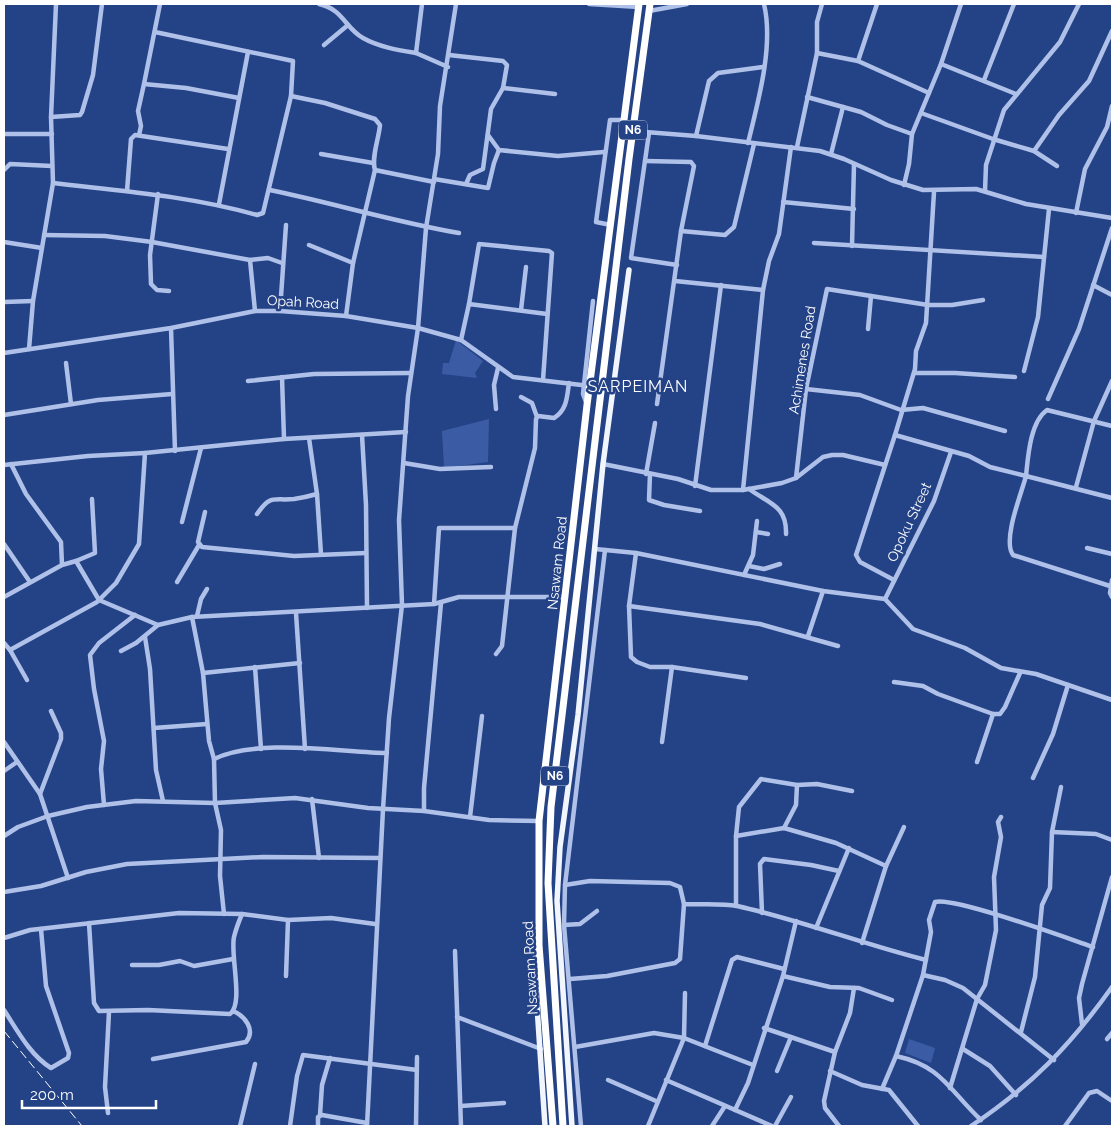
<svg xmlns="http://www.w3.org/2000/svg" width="1116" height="1130" viewBox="0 0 1116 1130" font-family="Raleway,sans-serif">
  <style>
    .green { fill: #3b5ca5 }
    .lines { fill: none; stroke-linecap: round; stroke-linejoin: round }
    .minor { stroke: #afc1e9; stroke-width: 4.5 }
    .major { stroke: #f1f5fe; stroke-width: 5.5 }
    .highway { stroke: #fff; stroke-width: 7 }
    .rail { stroke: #fff; stroke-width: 1; stroke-dasharray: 9 4; stroke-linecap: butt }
    .labels { text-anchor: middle; stroke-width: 5; stroke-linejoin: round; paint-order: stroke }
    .shield { fill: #244286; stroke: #bdc6db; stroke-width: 1 }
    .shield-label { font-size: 12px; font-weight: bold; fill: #fff }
    .street-label { font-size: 14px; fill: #fff; stroke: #244286 }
    .quarter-label { font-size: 16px; letter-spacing: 1px; fill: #fff; stroke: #244286 }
  </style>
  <rect width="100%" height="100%" fill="#244286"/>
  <g class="green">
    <polygon points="456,340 483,361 475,373 477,378 442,374 443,363 449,363"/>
    <polygon points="489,419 488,462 444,468 442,431"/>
    <polygon points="909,1039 935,1048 931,1063 905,1053"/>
  </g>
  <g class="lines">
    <g class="minor">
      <path d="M319,4C343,9 345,28 363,38C379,47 398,50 416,53"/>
      <polyline points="422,4 416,53 448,67"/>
      <polyline points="589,4 639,7"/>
      <polyline points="649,11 687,4"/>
      <polyline points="324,45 348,25"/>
      <polyline points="817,53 858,61 929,93"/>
      <polyline points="449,55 503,61 507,65 503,88 491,109 483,169 470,175 466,184"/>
      <polyline points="858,61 877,4"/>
      <polyline points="941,64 1016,94"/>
      <polyline points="984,80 1014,4"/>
      <polyline points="144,84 160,4"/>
      <polyline points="503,88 555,94"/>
      <path d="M291,96L325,103L375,119L380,125C379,138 371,158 375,170L353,263L346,316"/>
      <polyline points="807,97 861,112 887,125 912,134"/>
      <polyline points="921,113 993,139 1034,151 1059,115 1089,81 1112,31"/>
      <polyline points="51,117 80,115 82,112 93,75 102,4"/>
      <polyline points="633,131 696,136 820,151 844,159 891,180 923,190 976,189 1026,204 1112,218"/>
      <polyline points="649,133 631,258 677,265"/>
      <polyline points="4,134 52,134"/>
      <polyline points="139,135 141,126 138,111 144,84 186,88 239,98"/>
      <polyline points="488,135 499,150 558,156 604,152"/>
      <polyline points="696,136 709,81 718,73 763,67"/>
      <path d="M748,143C758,102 774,46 764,4"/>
      <polyline points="797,147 817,53 817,22 822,4"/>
      <polyline points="1034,151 1057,166"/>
      <polyline points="321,154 373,163"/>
      <polyline points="831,154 843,107"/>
      <polyline points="645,161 691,162 694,166 681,231 657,404"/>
      <polyline points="4,170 10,164 52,166"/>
      <polyline points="375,170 434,182"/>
      <polyline points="434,179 488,188 494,163 499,150"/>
      <path d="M53,183C122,191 190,196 257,215L263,213L291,96L293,61L155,32"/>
      <polyline points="904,185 909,164 912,134 941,64 961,4"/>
      <path d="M270,190C333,203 395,222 459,233"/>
      <polyline points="127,191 131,139 135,135 228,149"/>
      <polyline points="985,191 986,165 1004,110 1060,42 1079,4"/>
      <polyline points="158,194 150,255 151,284 157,290 169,291"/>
      <polyline points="783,202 854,209"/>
      <polyline points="219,204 248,52"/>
      <polyline points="1076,213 1085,169 1107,127 1112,106"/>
      <polyline points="611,225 596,222 610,120 624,120"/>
      <polyline points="681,231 725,235 734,227 754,144"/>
      <polyline points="44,235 105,236 152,242 250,260 268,258 282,263"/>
      <polyline points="4,242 42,248"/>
      <polyline points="814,243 1044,257"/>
      <polyline points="309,245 353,263"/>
      <polyline points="852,246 854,164"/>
      <polyline points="250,260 255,311"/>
      <polyline points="675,281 763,290"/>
      <polyline points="1093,285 1112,295"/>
      <polyline points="4,302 33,301"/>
      <polyline points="469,304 479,244 549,251 552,253 543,380"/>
      <polyline points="521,310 526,267"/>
      <polyline points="280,311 286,225"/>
      <polyline points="171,328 175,451"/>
      <polyline points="868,329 871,296"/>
      <polyline points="461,340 469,304 547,314"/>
      <polyline points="29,349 33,301 53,183 51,117 56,4"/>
      <polyline points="4,353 171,328 255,311 280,311 346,316 418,328 461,340 513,377 590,386"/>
      <polyline points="66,363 71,404"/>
      <polyline points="1024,371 1038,317 1049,209"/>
      <polyline points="914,373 955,373 1015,377"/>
      <polyline points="282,377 284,439"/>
      <polyline points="248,381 314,374 410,373"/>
      <polyline points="806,389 860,395 901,410 923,408 1005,431"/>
      <polyline points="521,397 532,403 537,417"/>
      <polyline points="1048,399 1079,329 1112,228"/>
      <polyline points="586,402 583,394 593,301"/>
      <polyline points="496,409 494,385 498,368"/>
      <polyline points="4,415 98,400 172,394"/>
      <polyline points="362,435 366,505 367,608"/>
      <path d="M895,435L969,456L990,467L1026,476C1028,457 1030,422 1047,410L1112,426"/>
      <polyline points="309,438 317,494 321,554"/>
      <polyline points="404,463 440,469 491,467"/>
      <polyline points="11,464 26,494 61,542 62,565"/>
      <polyline points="603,464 678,479 711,490 743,490 782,483 796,478 823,457 832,455 843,455 885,465"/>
      <polyline points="4,465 88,456 145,453"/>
      <polyline points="646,474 655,423"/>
      <polyline points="650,474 649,500 664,505 700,511"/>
      <polyline points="796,478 806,389 827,289 928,305 952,305 983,300"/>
      <polyline points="695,486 721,285"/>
      <polyline points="1076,487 1094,421 1112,381"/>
      <path d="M749,489C770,504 787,506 786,534"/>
      <polyline points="743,490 763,290 769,261 779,234 791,147"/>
      <polyline points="205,512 198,542 202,547 294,556 366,553"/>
      <path d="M257,514C271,494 273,501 294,499C301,498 310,496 317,494"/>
      <polyline points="182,522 201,448"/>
      <polyline points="756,532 768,534"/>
      <polyline points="4,544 30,582"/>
      <polyline points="1087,548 1112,554"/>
      <polyline points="595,549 636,553 823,591 885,599 913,629 965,648 1001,668 1036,674 1112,700"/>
      <polyline points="636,553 629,606 631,657 637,662 650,667 672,667 746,678"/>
      <polyline points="76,561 95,553 92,499"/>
      <polyline points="749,566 764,569 780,564"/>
      <polyline points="744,575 753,555 757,521"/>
      <polyline points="894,580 860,562 856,555 895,435 915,369 916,351 926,323 934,192"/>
      <polyline points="1112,580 1110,593 1112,597"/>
      <polyline points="177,582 199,545"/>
      <path d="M1110,586L1013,555C1002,540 1022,492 1026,476L1112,498"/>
      <polyline points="4,597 62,565 76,561 99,600 158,625"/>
      <polyline points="885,599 934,501 951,452"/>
      <polyline points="434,604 439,528 515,528"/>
      <polyline points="629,606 760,624 838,646"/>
      <polyline points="296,613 305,749"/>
      <polyline points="197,616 201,599 207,589"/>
      <polyline points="192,617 203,673 209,741 214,759 215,803 221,830 220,876 224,914"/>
      <polyline points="808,636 823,591"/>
      <polyline points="145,637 150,669 156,770 163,801"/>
      <polyline points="4,643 10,650 97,602 116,583 139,544 145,453 284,439 406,432"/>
      <polyline points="10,650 27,680"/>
      <polyline points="121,651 136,643 158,625 192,617 434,604 459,597 566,597"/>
      <path d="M496,654L502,646L515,528L535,448L536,419L538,416L554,418C567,410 567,397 569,383"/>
      <polyline points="255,667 261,749"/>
      <polyline points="203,673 300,663"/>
      <polyline points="894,682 923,686 938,694 993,714 1000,714 1005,707 1020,673"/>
      <polyline points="154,728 207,724"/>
      <polyline points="4,742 40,794 68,878"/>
      <polyline points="662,742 672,667"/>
      <path d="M214,759C256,738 340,752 387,753"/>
      <polyline points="977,762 993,714"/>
      <polyline points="4,771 17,762"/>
      <polyline points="1033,778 1053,734 1068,685"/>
      <polyline points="40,794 61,739 61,733 51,711"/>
      <polyline points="312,799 319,858"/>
      <polyline points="104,805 101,769 104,741 94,689 90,655 99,643 135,615"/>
      <polyline points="424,811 424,788 441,603"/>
      <polyline points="470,817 482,716"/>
      <polyline points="784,828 796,805 797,785"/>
      <polyline points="1052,832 1096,834 1112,840"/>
      <polyline points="4,836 18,827 48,816 87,807 136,801 215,803 295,798 368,808 424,811 489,820 539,821"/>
      <polyline points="736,836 739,807 761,779 797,785 817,784 852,791"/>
      <polyline points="565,885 590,881 670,883 680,887 684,904 680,959 675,963 607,976 570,979"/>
      <polyline points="4,892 41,886 86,872 127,864 263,857 380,858"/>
      <path d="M684,904C701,905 721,903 737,906C801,920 862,944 926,960"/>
      <polyline points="736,906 736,836 784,828 836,843 886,866"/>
      <polyline points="762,913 760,864 764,859 811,865 839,871"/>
      <path d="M89,923L94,1003L99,1011L148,1010L230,1014C244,1004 230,955 234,937C236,929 239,921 242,914"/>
      <polyline points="564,925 580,924 597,911"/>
      <polyline points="816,928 849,848"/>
      <polyline points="4,938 30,930 179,913 242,914 288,920 331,918 375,924"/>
      <polyline points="862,943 886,866 904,827"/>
      <polyline points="455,951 461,1126"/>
      <polyline points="132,965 159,965 180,961 194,966 233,959"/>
      <polyline points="923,975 945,980 963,988 1054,1060"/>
      <polyline points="286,976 288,920"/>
      <polyline points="783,976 830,987 859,988 892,1000"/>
      <path d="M4,1010C17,1030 30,1055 51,1068L68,1058L69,1053L46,986L41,929"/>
      <polyline points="457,1017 541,1049"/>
      <polyline points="1082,1024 1079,998 1082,984 1112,877"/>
      <polyline points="764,1028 835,1052"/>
      <polyline points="1021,1032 1035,977 1042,905 1050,888 1052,832 1061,787"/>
      <polyline points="1107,1039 1112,1033"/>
      <polyline points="705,1046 732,960 737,957 784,969"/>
      <polyline points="575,1047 654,1033 684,1038 753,1065"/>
      <polyline points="963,1049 990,1066 1016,1095"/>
      <path d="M896,1056C942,1066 949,1090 981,1120"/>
      <path d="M153,1059L246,1042C256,1030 245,1016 233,1011"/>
      <polyline points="777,1071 791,1037"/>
      <polyline points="830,1071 862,1085 889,1090 918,1126"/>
      <polyline points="608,1080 656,1101"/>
      <polyline points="666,1080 772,1126"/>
      <polyline points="950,1088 977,999 985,985 996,930 994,877 1001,837 998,822 1001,817"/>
      <path d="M882,1089L896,1056L923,975L931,932L929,920L935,902C955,897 1067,938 1093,947"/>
      <polyline points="461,1106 504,1103"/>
      <polyline points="735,1110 748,1083 783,976 796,921"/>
      <polyline points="108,1113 105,1087 109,1012"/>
      <polyline points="320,1115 322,1085 330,1058"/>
      <polyline points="240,1126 255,1064"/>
      <polyline points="290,1126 297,1076 303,1055 417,1070"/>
      <polyline points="318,1126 318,1117 322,1115 367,1123"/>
      <polyline points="367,1126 383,809 389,718 402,605 399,520 408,396 418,328 426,228 438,154 440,106 456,4"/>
      <polyline points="416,1126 417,1057"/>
      <polyline points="581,1126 564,925 565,885 605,550"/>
      <polyline points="648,1126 684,1038 685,993"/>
      <polyline points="712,1126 725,1106"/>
      <polyline points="775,1126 791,1097"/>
      <polyline points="839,1126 825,1108 824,1101 835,1052 850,1013 854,988"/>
      <path d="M971,1126C1031,1086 1070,1046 1112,987"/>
      <polyline points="1065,1126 1089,1093 1097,1091 1112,1101"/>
    </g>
    <g class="major">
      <polyline points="538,950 534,961 545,1126"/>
      <polyline points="572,1126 557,901 560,847 578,715 603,464 629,270"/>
    </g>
    <g class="highway">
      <polyline points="553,1126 539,945 539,821 587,405 639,4"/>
      <polyline points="563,1126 548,883 551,807 629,159 650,4"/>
    </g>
    <polyline class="rail" points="4,1031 82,1126"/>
  </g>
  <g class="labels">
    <g class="shield">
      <rect x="619" y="120.5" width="28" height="19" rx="4"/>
      <rect x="541" y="766.5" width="28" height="19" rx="4"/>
    </g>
    <g class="shield-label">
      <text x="633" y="134">N6</text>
      <text x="555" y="780">N6</text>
    </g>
    <g class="street-label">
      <text transform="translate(303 302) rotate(3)" y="5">Opah Road</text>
      <text transform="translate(802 360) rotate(-81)" y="5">Achimenes Road</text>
      <text transform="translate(909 522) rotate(-65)" y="5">Opoku Street</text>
      <text transform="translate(557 563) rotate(-84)" y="5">Nsawam Road</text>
      <text transform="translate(530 968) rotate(-93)" y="5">Nsawam Road</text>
    </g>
    <g class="quarter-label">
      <text x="638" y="392">SARPEIMAN</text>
    </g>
  </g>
  <rect width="1116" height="1130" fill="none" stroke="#ffffff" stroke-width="10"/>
  <path d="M22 1100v8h134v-8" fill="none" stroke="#ffffff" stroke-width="2.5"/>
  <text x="30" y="1100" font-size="15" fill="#ffffff" stroke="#244286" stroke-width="4" paint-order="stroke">200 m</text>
</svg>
